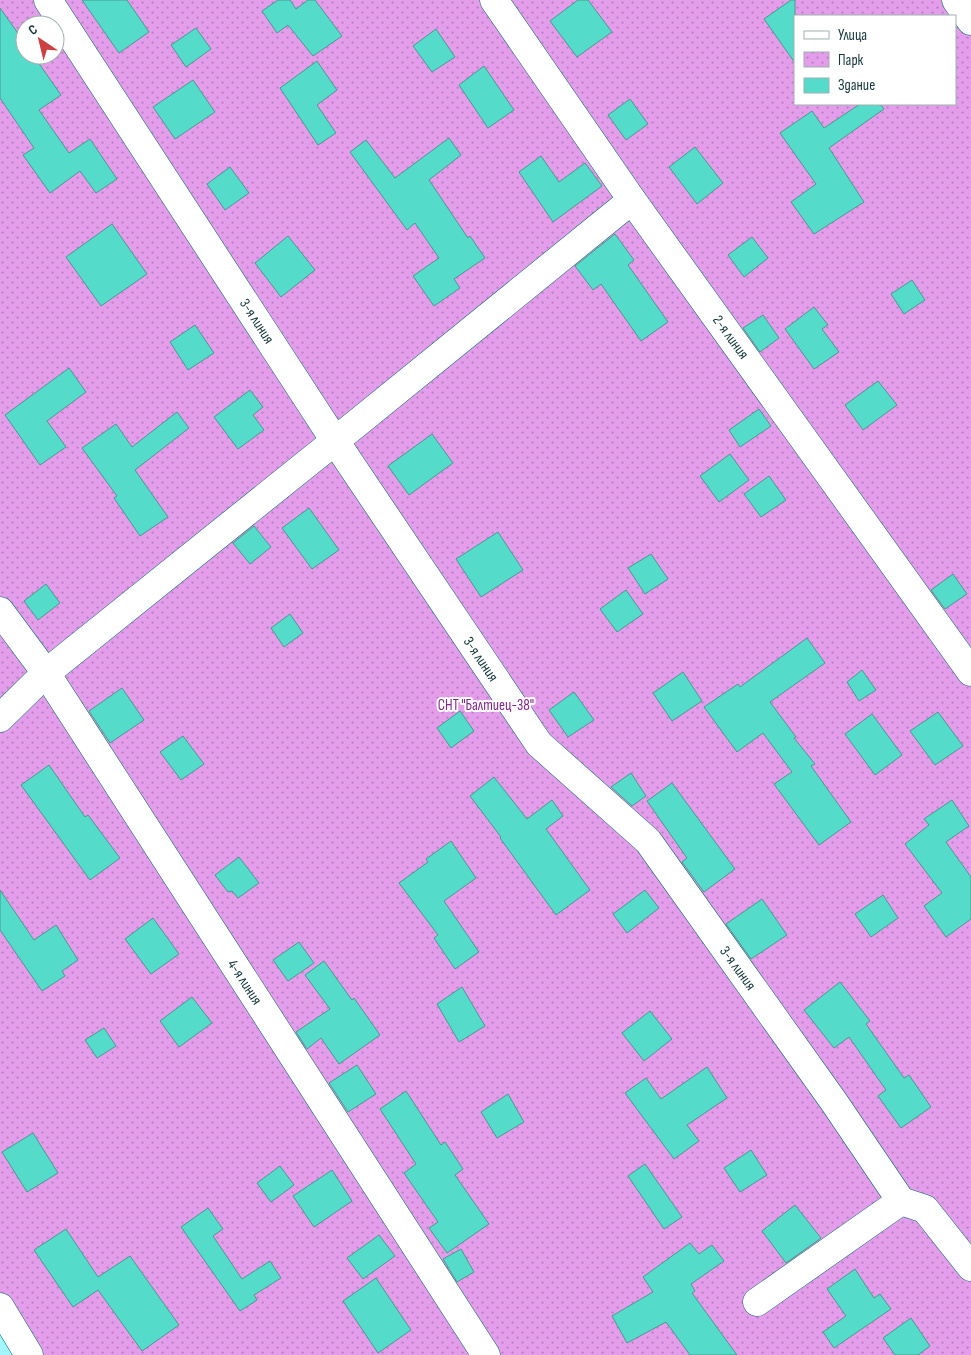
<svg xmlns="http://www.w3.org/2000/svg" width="971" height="1355" viewBox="0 0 971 1355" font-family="'Sofia Sans Condensed',sans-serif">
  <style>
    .park { fill: url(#park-dots); fill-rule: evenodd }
    .building { fill: #55dbca; stroke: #499a8f }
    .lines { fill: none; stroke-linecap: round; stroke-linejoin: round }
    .street-casing { stroke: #006971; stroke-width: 29 }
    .street { stroke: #fff; stroke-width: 28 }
    .labels { text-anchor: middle; stroke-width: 4; stroke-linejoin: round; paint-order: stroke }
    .street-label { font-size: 15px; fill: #123639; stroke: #fff }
    .park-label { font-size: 15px; fill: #84258e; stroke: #fff }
  </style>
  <defs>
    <pattern id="park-dots" width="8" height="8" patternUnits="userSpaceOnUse" patternTransform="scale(1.25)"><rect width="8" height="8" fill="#e49dea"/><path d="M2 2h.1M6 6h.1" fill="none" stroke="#b781bf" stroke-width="1.8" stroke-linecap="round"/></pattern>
  </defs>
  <rect width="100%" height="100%" fill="#a2f6fe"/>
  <path class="park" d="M0,0H971V1355H29L0,1307ZM795,16H955V104H795ZM25,25H55V55H25Z"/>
  <g class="building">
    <polygon points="82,0 127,0 149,32 119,53"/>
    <polygon points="278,0 290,0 296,9 308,0 315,0 342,36 313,56 288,25 277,33 262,11"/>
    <polygon points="578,0 588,0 612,32 577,57 550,21"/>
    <polygon points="791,0 795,0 795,63 764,19"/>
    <polygon points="0,8 25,43 25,55 33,55 61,95 39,110 69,153 90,139 117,179 96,193 80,171 50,193 23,155 34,148 0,98"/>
    <polygon points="196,28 211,49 186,67 171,45"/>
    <polygon points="436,29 455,57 432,72 413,46"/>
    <polygon points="317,61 337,90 317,105 336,133 318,145 280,88"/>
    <polygon points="484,66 514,110 488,128 459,85"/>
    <polygon points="193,80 215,112 175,139 153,107"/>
    <polygon points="630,99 648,124 626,140 608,115"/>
    <polygon points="860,104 880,104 884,109 829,148 864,202 814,234 791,202 816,184 780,133 812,111 824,128"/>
    <polygon points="449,138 461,155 429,180 468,238 470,236 485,258 454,279 460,288 434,306 413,276 439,258 415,223 407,230 350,152 366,140 395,178"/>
    <polygon points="695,147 723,183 697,204 669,167"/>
    <polygon points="541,156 559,182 585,163 602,186 553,222 519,172"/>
    <polygon points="230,167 249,193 225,210 207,184"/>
    <polygon points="112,224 147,274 101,306 66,257"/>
    <polygon points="615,234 634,260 628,265 668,322 641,341 601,284 593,290 575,266"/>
    <polygon points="288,236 315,270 281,297 255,263"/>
    <polygon points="752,237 768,258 744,277 728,255"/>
    <polygon points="912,280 925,300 904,314 891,294"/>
    <polygon points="814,307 828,325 822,329 839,352 814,369 785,329"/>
    <polygon points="763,315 779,338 760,352 743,328"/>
    <polygon points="195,325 214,353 188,370 170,342"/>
    <polygon points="69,368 86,392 47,421 66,447 40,465 5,415"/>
    <polygon points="878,381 897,405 863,430 845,405"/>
    <polygon points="250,390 263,407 253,415 264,430 238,449 214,417"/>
    <polygon points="759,409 771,426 740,447 729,430"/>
    <polygon points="177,412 189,428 135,470 168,517 140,536 114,498 117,496 82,448 116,424 132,447"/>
    <polygon points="432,434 453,463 409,495 388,466"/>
    <polygon points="730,454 749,480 719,502 700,476"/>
    <polygon points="769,476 786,500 761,517 744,494"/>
    <polygon points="309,508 339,550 312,569 282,528"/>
    <polygon points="254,526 271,547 250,564 233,543"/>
    <polygon points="498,532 523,570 481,597 456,559"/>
    <polygon points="651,554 668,579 645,594 628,568"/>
    <polygon points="953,574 967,594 945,609 931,590"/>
    <polygon points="46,584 60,603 38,620 24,601"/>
    <polygon points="626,590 643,614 617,632 600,609"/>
    <polygon points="290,614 303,633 284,647 271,628"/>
    <polygon points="807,638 825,663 770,702 796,737 794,738 815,764 811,766 851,822 819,845 774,784 792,772 763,733 737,752 704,707 738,684 740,687"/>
    <polygon points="862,670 876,690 859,701 847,682"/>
    <polygon points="683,672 702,701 672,721 653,693"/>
    <polygon points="122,688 144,720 110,743 89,711"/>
    <polygon points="574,692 594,720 568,737 549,710"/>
    <polygon points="460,711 474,731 451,748 437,728"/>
    <polygon points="938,712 963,746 935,765 910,731"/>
    <polygon points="872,714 902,755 875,775 845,734"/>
    <polygon points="183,736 204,764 181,780 160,752"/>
    <polygon points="49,765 85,817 88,815 120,858 90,880 21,785"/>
    <polygon points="631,773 646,796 632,806 611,787"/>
    <polygon points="494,777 527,819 552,800 563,816 546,829 590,890 556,915 500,838 501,837 470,796"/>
    <polygon points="672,783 735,869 704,892 682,862 687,858 647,801"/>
    <polygon points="952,800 969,826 946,842 971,877 971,919 946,937 924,906 942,893 905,844 929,825 924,819"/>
    <polygon points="451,841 476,878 444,901 479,952 455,969 434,938 438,935 399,883 428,862 426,859"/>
    <polygon points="239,857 259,883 238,898 232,891 228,892 215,875"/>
    <polygon points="0,890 34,940 56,925 78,960 62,971 65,976 42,991 0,930"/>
    <polygon points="645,890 659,908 627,933 613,914"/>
    <polygon points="883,895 898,918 871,937 855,914"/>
    <polygon points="762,899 787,935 751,959 726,924"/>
    <polygon points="153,918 179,954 151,974 125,939"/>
    <polygon points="299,942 314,963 288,981 273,960"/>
    <polygon points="324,961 352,1000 354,998 380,1035 339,1064 321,1038 307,1049 296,1032 330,1009 305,975"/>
    <polygon points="840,982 870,1021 866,1024 904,1078 909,1075 931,1107 901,1128 878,1096 886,1090 849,1037 834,1048 804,1010"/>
    <polygon points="462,987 485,1026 459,1042 437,1004"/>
    <polygon points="192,997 212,1023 179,1047 160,1021"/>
    <polygon points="650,1011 672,1039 644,1061 622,1033"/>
    <polygon points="104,1028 116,1046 97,1058 85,1040"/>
    <polygon points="357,1065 376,1094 348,1112 329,1083"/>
    <polygon points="707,1067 727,1098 687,1125 699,1141 674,1159 625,1093 646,1078 661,1099"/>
    <polygon points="406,1091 441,1145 445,1142 463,1169 455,1175 489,1224 447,1253 429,1228 438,1222 404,1173 416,1164 380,1109"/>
    <polygon points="508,1094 524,1122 497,1138 481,1112"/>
    <polygon points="33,1133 58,1173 27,1192 2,1152"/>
    <polygon points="751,1150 767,1175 740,1192 724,1168"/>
    <polygon points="645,1164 682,1217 664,1229 628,1176"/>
    <polygon points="280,1166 294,1185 271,1202 257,1183"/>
    <polygon points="332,1170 352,1201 314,1227 293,1196"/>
    <polygon points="795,1205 821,1238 786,1263 762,1231"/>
    <polygon points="208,1208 223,1229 213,1236 242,1279 270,1261 281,1278 254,1295 257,1300 240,1311 181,1227"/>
    <polygon points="66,1229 98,1277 130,1256 179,1325 142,1351 98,1290 73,1307 34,1250"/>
    <polygon points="379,1235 395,1256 363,1279 347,1258"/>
    <polygon points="690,1243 699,1254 712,1245 724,1261 691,1284 695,1291 692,1293 737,1355 690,1355 666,1322 627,1343 612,1316 653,1292 643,1277"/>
    <polygon points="461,1249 474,1272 457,1282 443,1259"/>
    <polygon points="855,1269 874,1298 880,1294 891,1309 834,1348 823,1332 846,1316 827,1289"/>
    <polygon points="376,1278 411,1330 378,1353 343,1301"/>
    <polygon points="911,1318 930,1346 918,1355 895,1355 883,1338"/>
  </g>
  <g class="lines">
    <g class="street-casing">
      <g id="street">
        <polyline points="48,0 335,441 539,744 648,841 834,1102 901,1201 925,1209 971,1267"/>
        <polyline points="494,0 632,200 971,672"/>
        <polyline points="956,0 971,21"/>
        <polyline points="0,611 46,673 486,1355"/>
        <polyline points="0,718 46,673 335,441 632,200"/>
        <polyline points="757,1302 901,1201"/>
        <polyline points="0,1307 29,1355"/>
      </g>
    </g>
    <use href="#street" class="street"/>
  </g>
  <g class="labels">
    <g class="street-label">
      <text transform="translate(257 321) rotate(57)" y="5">3-я линия</text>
      <text transform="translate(731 337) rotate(54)" y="5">2-я линия</text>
      <text transform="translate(481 659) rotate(56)" y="5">3-я линия</text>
      <text transform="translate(738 968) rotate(54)" y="5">3-я линия</text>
      <text transform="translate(245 982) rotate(57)" y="5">4-я линия</text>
    </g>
    <g class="park-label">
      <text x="486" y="710">СНТ "Балтиец-38"</text>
    </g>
  </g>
  <rect x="794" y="15" width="162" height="90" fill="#ffffff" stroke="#a0afb0"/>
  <rect x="804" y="31" width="25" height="8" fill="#ffffff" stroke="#a0afb0"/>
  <text x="838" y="40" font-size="15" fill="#123639">Улица</text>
  <rect x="804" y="52" width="25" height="15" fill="url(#park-dots)" stroke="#a0afb0"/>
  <text x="838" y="65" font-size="15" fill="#123639">Парк</text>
  <rect x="804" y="78" width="25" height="15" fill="#55dbca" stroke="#a0afb0"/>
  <text x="838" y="90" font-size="15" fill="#123639">Здание</text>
  <g transform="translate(40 40) rotate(325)"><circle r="24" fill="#ffffff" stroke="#a0afb0"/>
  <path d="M0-4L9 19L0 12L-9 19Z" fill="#ce3f42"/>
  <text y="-8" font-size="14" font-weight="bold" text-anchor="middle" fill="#123639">С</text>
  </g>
</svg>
